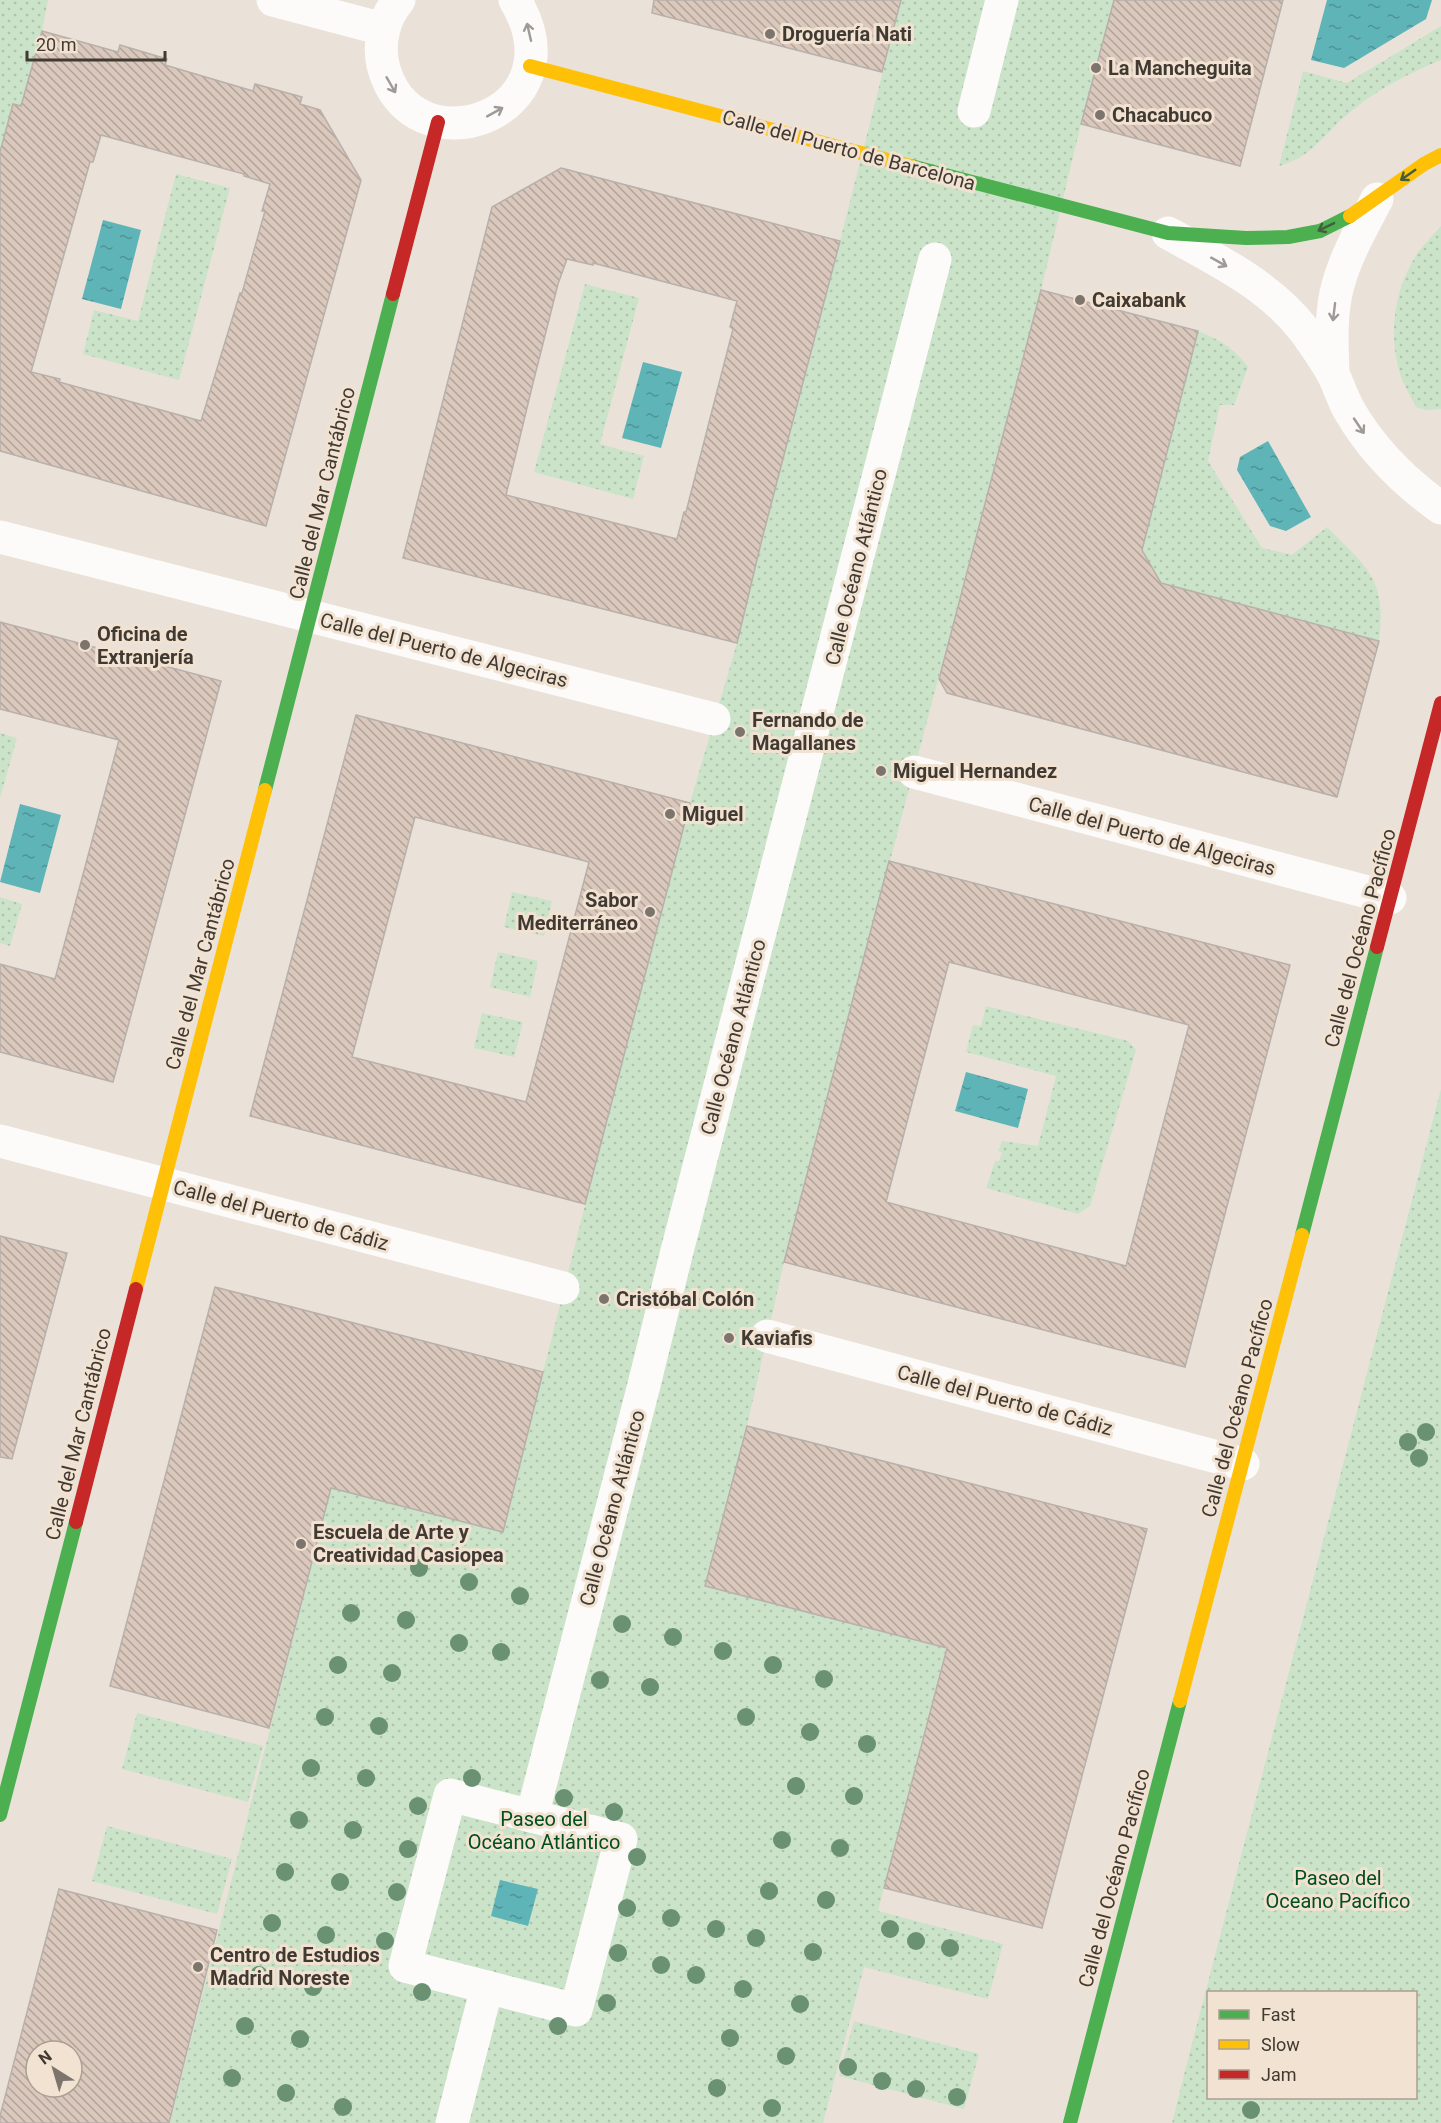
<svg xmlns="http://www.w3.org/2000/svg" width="1441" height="2123" viewBox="0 0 1441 2123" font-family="Roboto,sans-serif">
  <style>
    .green { fill: url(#green-dots); fill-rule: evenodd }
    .water { fill: url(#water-ripples) }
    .building { fill: url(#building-back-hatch); stroke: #b8b0aa; stroke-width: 1.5; fill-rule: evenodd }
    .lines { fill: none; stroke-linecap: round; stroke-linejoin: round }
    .street { stroke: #fcfbf9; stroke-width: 33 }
    .fast { stroke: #4caf50; stroke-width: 14 }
    .slow { stroke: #ffc107; stroke-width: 14 }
    .jam { stroke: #c62828; stroke-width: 14 }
    .tree { fill: #699172 }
    .oneway { stroke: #9e9a96 }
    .oneway2 { stroke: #445d3c }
    .poi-dot { fill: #7c756d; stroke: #f2e2d1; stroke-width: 2 }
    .labels { text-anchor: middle; stroke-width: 6; stroke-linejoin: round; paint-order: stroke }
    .poi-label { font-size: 20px; font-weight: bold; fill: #403a33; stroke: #f2e2d1; text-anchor: start }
    .street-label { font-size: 20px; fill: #403a33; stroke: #f2e2d1 }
    .park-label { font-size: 20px; fill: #004f1e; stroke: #f2e2d1 }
  </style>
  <defs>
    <pattern id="green-dots" width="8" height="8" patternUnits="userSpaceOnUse" patternTransform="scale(1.5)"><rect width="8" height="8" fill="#cbe3c8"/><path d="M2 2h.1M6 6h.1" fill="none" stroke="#afc4ac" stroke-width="1.8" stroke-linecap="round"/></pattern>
    <pattern id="water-ripples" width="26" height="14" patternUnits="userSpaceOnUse" patternTransform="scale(1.5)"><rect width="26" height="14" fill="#5eb4b6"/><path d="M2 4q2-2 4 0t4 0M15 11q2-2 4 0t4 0" fill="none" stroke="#4f9395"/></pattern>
    <pattern id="building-back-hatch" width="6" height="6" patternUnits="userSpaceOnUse" patternTransform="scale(1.5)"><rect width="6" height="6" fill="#dac8bd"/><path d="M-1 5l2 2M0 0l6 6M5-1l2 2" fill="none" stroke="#b2a39a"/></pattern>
  </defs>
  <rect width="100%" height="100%" fill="#eae2d9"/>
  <g class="green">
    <polygon points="0,0 48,0 42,31 21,106 13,104 0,151 0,178"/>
    <polygon points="901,0 1114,0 1081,124 1041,290 784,1262 747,1426 705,1586 946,1648 878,1911 1003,1944 988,1999 864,1967 823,2123 170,2123 331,1488 503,1532 597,1157 690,803 737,643 762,539 840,241"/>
    <path d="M1441,26V60C1404,75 1371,93 1341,120C1319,141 1310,157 1279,166L1303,71L1347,83Z"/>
    <polygon points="176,174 230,188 179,380 83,354 94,310 138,321"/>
    <path d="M1441,226V409L1426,410L1416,407C1411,397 1405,387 1401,377C1387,335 1394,287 1419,251C1426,242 1434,234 1441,226Z"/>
    <polygon points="585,284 639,298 600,444 644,456 633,499 534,472"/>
    <path d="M1198,331C1220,340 1234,348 1248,367L1234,405H1220L1208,461L1262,548L1292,555L1327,527C1367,568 1387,578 1379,641L1161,583L1142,550Z"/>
    <polygon points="0,733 17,738 0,798"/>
    <polygon points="512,892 552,901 544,936 504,927"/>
    <polygon points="0,897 22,904 10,946 0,943"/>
    <polygon points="498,952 538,961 530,997 490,987"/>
    <polygon points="986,1006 1128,1041 1136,1050 1090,1206 1078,1214 986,1188 995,1161 999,1161 1002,1152 998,1151 1002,1141 1038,1146 1056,1076 966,1052 973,1025 981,1026"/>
    <polygon points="482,1013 523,1022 514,1057 474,1048"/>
    <path d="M1441,1089V2123H1172L1188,2059ZM1208,1992H1416V2098H1208Z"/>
    <polygon points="137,1713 263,1746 248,1802 122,1769"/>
    <polygon points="107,1826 232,1859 217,1914 92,1881"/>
    <polygon points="854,2021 979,2054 964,2109 839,2076"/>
  </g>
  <g class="water">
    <polygon points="1327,0 1432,0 1426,19 1344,68 1311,60"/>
    <polygon points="103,220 141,230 121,309 82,299"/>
    <polygon points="643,362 682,372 661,448 622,438"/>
    <polygon points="1268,441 1311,517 1286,531 1270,526 1237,470 1240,457"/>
    <polygon points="20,804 61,815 40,893 0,882"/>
    <polygon points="966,1072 1028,1089 1018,1128 955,1111"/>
    <polygon points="500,1880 538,1889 528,1926 491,1916"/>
  </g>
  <g class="building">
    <polygon points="654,0 901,0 882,72 652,13"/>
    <polygon points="1114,0 1283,0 1240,166 1081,124"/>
    <path d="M42,31L118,52L120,45L167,59L165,65L253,91L255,84L302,97L300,104L320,110L361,180L266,526L0,451V152L13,104L21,106ZM101,135L244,174V176L270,184L262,211H265L242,293H240L201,421L59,382L60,379L31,372L90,162H93Z"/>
    <path d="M561,168L840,241L762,539L737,643L403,558L492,207ZM567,259L593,265V263L737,301L730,327L733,329L686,512H684L677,539L506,495L533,383L558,284Z"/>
    <polygon points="1041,290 1198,331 1142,550 1161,583 1379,641 1337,797 947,693 939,679"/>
    <polygon points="0,622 221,681 113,1082 0,1052 0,964 55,979 119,740 0,709"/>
    <path d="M356,715L690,803L585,1204L250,1116ZM415,817L589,862L526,1102L352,1057Z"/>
    <path d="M889,861L1290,965L1185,1367L784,1262ZM949,962L1189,1025L1126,1266L886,1202Z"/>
    <polygon points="0,1236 67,1253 12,1459 0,1457"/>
    <polygon points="215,1287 543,1372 503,1532 331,1488 269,1728 110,1686"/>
    <polygon points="747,1426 1147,1529 1042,1928 884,1888 947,1648 705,1586"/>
    <path d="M59,1889L217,1930L169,2123H0V2116ZM36,2051H72V2087H36Z"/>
  </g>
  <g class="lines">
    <g class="street">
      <polyline points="273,0 383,29"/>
      <path d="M399,0C384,17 378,43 383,65C410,175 584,115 515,0"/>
      <polyline points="974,111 1002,0"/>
      <path d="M1168,233C1217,260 1269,285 1304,330C1314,344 1326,361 1334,376C1339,387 1343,399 1349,410C1372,450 1403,481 1441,508"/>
      <path d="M1333,374C1332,345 1330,314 1338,285C1346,255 1363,226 1377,199"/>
      <polyline points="0,537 714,719"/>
      <polyline points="914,772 1390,898"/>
      <polyline points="0,1141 563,1288"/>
      <polyline points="767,1336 1243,1464"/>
      <polygon points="450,1795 621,1839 576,2010 405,1966"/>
      <polyline points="532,1816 644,1385 677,1251 935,259"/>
      <polyline points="452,2123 487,1987"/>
    </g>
    <g class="fast">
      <polyline points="911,166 1168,233 1246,238 1288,237 1320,231 1350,216"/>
      <polyline points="265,790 393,294"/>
      <polyline points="1302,1235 1377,947"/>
      <polyline points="0,1815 76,1522"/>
      <polyline points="1070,2123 1180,1701"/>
    </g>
    <g class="slow">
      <polyline points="530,66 911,166"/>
      <polyline points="1350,216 1424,164 1441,155"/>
      <polyline points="136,1289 265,790"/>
      <polyline points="1180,1701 1302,1235"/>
    </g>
    <g class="jam">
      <polyline points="393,294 438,122"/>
      <polyline points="1377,947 1441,703"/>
      <polyline points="76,1522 136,1289"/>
    </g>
  </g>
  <g class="tree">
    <circle cx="1426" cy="1432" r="9"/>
    <circle cx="1408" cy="1442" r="9"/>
    <circle cx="1419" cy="1458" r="9"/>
    <circle cx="419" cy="1568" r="9"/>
    <circle cx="469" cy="1582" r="9"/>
    <circle cx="520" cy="1596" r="9"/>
    <circle cx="351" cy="1613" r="9"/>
    <circle cx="406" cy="1620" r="9"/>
    <circle cx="622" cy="1624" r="9"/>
    <circle cx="673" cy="1637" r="9"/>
    <circle cx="459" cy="1643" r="9"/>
    <circle cx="723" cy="1651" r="9"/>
    <circle cx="501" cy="1652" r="9"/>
    <circle cx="338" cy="1665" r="9"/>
    <circle cx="773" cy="1665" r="9"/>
    <circle cx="392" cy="1673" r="9"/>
    <circle cx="824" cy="1679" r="9"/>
    <circle cx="600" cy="1680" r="9"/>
    <circle cx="650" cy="1687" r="9"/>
    <circle cx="325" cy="1717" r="9"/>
    <circle cx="746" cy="1717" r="9"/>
    <circle cx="379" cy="1726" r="9"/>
    <circle cx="810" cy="1732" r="9"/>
    <circle cx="867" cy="1744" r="9"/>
    <circle cx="311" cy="1768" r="9"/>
    <circle cx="366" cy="1778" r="9"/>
    <circle cx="472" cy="1778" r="9"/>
    <circle cx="796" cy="1786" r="9"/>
    <circle cx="854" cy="1796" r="9"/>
    <circle cx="564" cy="1798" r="9"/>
    <circle cx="418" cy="1806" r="9"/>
    <circle cx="614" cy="1812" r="9"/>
    <circle cx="299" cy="1820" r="9"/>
    <circle cx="353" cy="1830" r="9"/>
    <circle cx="782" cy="1840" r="9"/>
    <circle cx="840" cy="1848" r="9"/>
    <circle cx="408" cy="1849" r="9"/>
    <circle cx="637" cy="1857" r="9"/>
    <circle cx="285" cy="1872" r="9"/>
    <circle cx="340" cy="1882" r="9"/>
    <circle cx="769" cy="1891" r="9"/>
    <circle cx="397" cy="1892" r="9"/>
    <circle cx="826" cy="1900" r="9"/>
    <circle cx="627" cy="1908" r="9"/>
    <circle cx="671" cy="1918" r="9"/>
    <circle cx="272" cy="1923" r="9"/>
    <circle cx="716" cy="1929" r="9"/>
    <circle cx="890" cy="1929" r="9"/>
    <circle cx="326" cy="1935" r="9"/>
    <circle cx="756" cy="1938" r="9"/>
    <circle cx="385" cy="1941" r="9"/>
    <circle cx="916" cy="1941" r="9"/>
    <circle cx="950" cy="1948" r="9"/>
    <circle cx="813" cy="1952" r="9"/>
    <circle cx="618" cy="1953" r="9"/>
    <circle cx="661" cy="1965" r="9"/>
    <circle cx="259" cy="1975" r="9"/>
    <circle cx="696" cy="1975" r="9"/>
    <circle cx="313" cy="1987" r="9"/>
    <circle cx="743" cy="1989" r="9"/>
    <circle cx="422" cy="1992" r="9"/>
    <circle cx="607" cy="2003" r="9"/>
    <circle cx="800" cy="2004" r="9"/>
    <circle cx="245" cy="2026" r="9"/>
    <circle cx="558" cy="2026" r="9"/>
    <circle cx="730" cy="2038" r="9"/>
    <circle cx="300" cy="2039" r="9"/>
    <circle cx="786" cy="2056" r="9"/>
    <circle cx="848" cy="2067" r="9"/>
    <circle cx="232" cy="2078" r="9"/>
    <circle cx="882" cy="2081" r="9"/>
    <circle cx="717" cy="2088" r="9"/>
    <circle cx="916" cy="2089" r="9"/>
    <circle cx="286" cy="2093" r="9"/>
    <circle cx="957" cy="2097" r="9"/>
    <circle cx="343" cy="2107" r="9"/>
    <circle cx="772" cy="2108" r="9"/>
    <circle cx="1251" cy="2110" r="9"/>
  </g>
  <defs><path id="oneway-shaft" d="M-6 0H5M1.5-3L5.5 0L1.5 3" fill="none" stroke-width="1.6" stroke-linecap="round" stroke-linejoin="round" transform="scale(1.5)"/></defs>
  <g class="oneway">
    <use href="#oneway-shaft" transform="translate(529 32) rotate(-103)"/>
    <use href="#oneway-shaft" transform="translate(391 85) rotate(60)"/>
    <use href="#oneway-shaft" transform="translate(495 112) rotate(-29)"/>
    <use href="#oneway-shaft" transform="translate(1219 262) rotate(29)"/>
    <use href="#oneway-shaft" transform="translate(1334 312) rotate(97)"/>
    <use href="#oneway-shaft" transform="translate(1359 426) rotate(56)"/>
  </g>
  <g class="oneway2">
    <use href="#oneway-shaft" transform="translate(1408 175) rotate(145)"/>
    <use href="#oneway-shaft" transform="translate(1326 227) rotate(154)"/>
  </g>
  <g class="poi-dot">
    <circle cx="770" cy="34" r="6"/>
    <circle cx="1096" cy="68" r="6"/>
    <circle cx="1100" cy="115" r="6"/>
    <circle cx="1080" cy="300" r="6"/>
    <circle cx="85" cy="645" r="6"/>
    <circle cx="740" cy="732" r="6"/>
    <circle cx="881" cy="771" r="6"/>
    <circle cx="670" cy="814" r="6"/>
    <circle cx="650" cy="912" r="6"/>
    <circle cx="604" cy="1299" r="6"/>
    <circle cx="729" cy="1338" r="6"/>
    <circle cx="301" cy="1544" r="6"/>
    <circle cx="198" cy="1967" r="6"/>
  </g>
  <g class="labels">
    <g class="poi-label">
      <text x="782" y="41">Droguería Nati</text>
      <text x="1108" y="75">La Mancheguita</text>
      <text x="1112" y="122">Chacabuco</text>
      <text x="1092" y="307">Caixabank</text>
      <text x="97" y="641">Oficina de<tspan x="97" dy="23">Extranjería</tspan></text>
      <text x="752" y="727">Fernando de<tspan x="752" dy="23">Magallanes</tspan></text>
      <text x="893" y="778">Miguel Hernandez</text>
      <text x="682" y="821">Miguel</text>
      <text x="638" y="907" text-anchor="end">Sabor<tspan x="638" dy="23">Mediterráneo</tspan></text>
      <text x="616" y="1306">Cristóbal Colón</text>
      <text x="741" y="1345">Kaviafis</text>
      <text x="313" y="1539">Escuela de Arte y<tspan x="313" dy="23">Creatividad Casiopea</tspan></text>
      <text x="210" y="1962">Centro de Estudios<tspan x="210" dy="23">Madrid Noreste</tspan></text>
    </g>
    <g class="street-label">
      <text transform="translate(849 150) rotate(15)" y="7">Calle del Puerto de Barcelona</text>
      <text transform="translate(322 493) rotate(-76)" y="7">Calle del Mar Cantábrico</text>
      <text transform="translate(856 567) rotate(-76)" y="7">Calle Océano Atlántico</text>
      <text transform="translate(444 650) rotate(14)" y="7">Calle del Puerto de Algeciras</text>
      <text transform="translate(1152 836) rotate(15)" y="7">Calle del Puerto de Algeciras</text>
      <text transform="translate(1360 938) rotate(-75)" y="7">Calle del Océano Pacífico</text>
      <text transform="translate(200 964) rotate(-75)" y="7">Calle del Mar Cantábrico</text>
      <text transform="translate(733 1037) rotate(-75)" y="7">Calle Océano Atlántico</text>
      <text transform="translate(281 1215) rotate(15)" y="7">Calle del Puerto de Cádiz</text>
      <text transform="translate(1005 1400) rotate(15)" y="7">Calle del Puerto de Cádiz</text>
      <text transform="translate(1237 1408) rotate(-75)" y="7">Calle del Océano Pacífico</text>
      <text transform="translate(78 1434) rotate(-76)" y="7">Calle del Mar Cantábrico</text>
      <text transform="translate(612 1508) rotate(-75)" y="7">Calle Océano Atlántico</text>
      <text transform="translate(1114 1878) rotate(-75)" y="7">Calle del Océano Pacífico</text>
    </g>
    <g class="park-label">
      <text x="544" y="1826">Paseo del<tspan x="544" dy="23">Océano Atlántico</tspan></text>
      <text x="1338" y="1885">Paseo del<tspan x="1338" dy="23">Oceano Pacífico</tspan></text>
    </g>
  </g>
  <rect x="1207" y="1991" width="210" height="108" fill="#f2e2d1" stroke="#ab9f92" stroke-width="1.5"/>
  <rect x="1219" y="2010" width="30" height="9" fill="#4caf50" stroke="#ab9f92" stroke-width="1.5"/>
  <text x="1261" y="2021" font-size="18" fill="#403a33">Fast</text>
  <rect x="1219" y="2040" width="30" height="9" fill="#ffc107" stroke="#ab9f92" stroke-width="1.5"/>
  <text x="1261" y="2051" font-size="18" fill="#403a33">Slow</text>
  <rect x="1219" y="2070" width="30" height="9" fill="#c62828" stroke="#ab9f92" stroke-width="1.5"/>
  <text x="1261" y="2081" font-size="18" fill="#403a33">Jam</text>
  <g transform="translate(54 2069) rotate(323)"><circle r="28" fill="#f2e2d1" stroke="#ab9f92" stroke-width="1.5"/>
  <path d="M0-4.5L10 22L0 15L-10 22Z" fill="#7c756d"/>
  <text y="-9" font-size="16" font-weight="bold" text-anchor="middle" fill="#403a33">N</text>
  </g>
  <path d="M27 51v9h138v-9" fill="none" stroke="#403a33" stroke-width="3"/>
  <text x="36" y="51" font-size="18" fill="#403a33" stroke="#f2e2d1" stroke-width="4.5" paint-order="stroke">20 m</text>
</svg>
